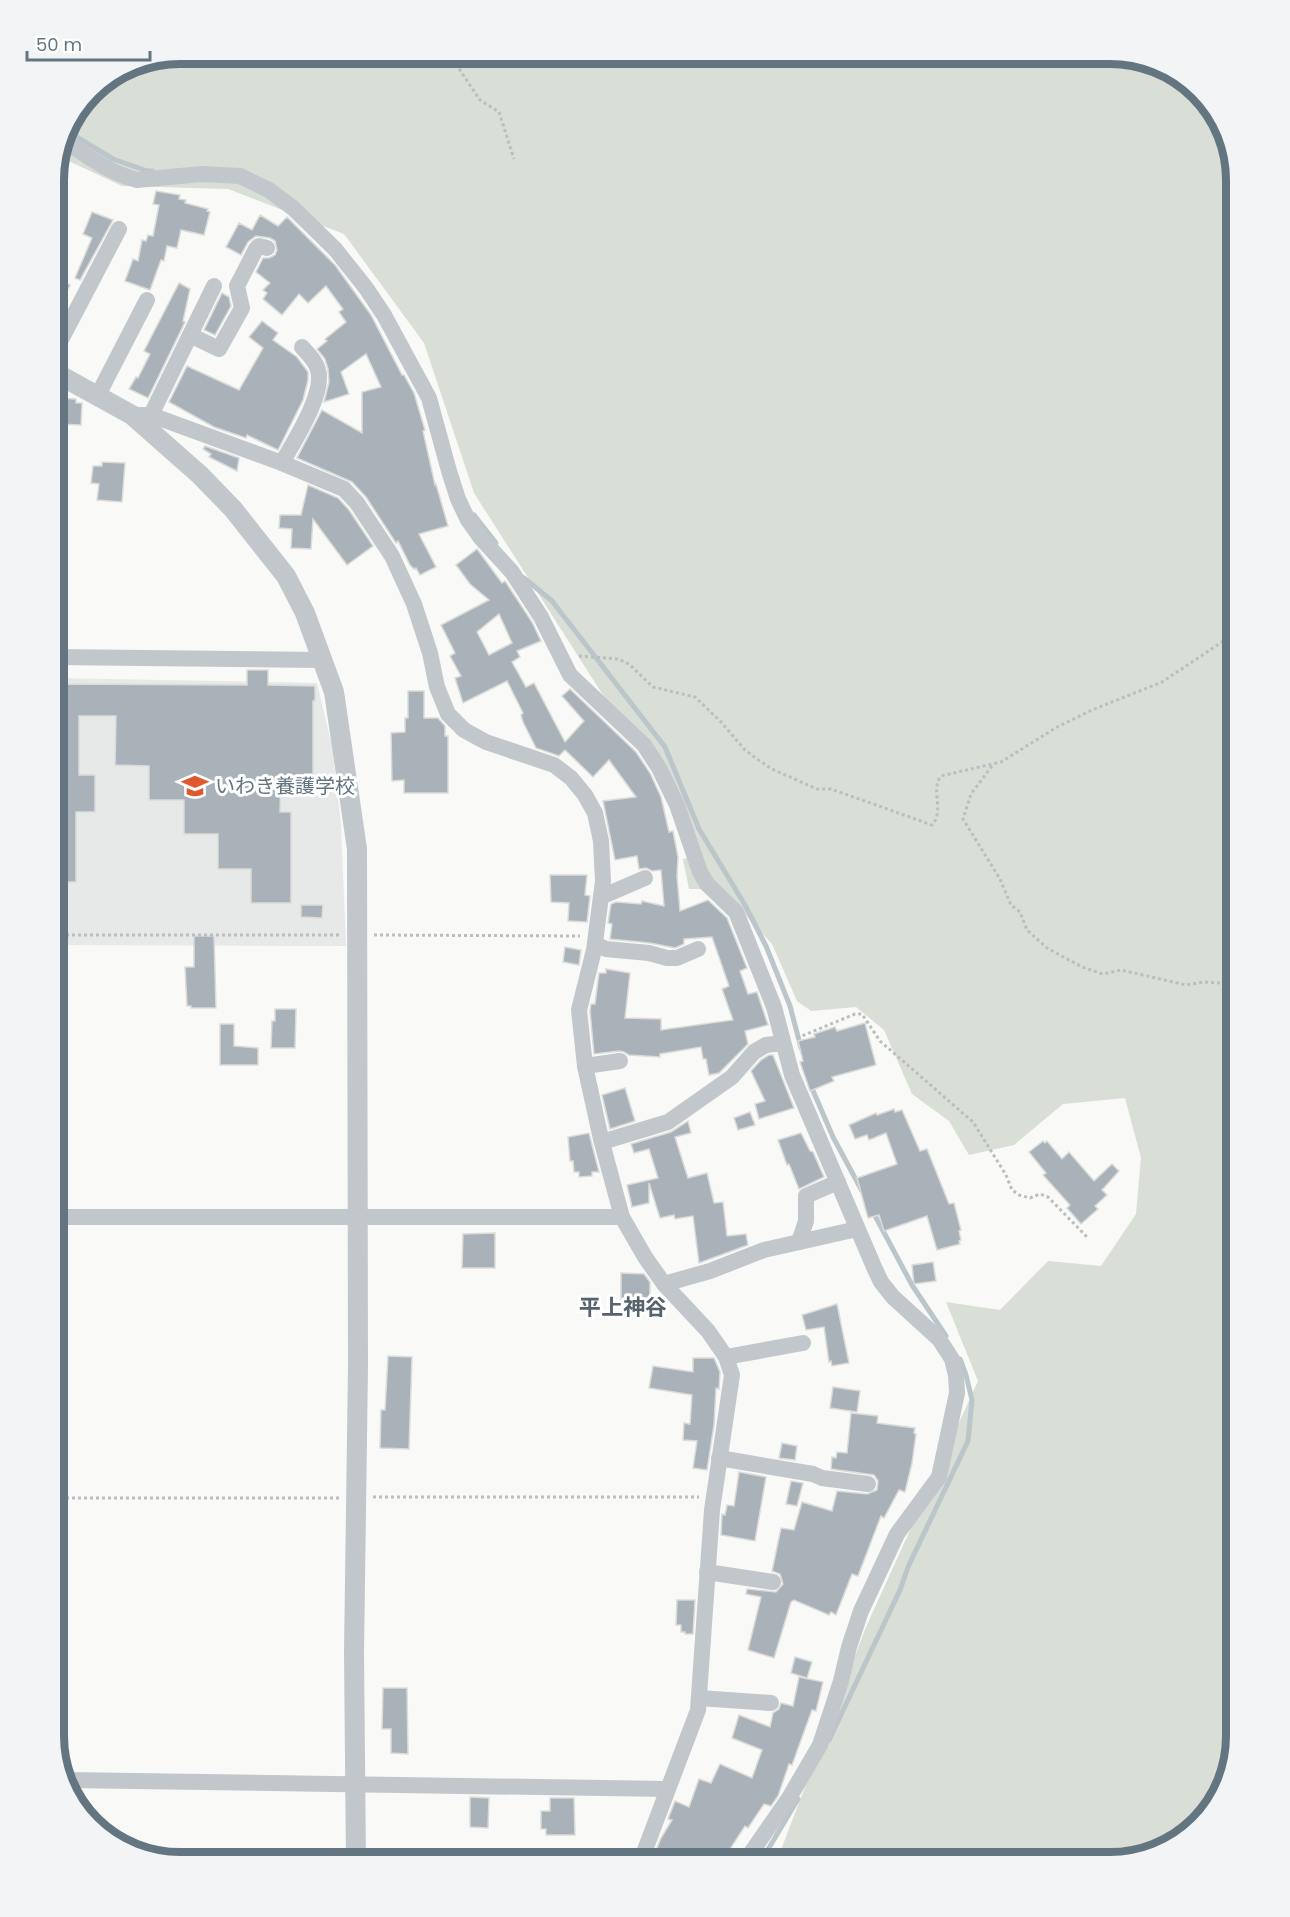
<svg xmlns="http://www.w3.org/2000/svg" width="1290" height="1917" viewBox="0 0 1290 1917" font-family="Poppins,'Noto Sans JP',sans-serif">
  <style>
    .built { fill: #e7e8e8 }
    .green { fill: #d9ded6 }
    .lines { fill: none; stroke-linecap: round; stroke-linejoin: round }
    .stream { stroke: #bac6ca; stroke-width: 5 }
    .building { fill: #a9b2b8; stroke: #dbdbd9; stroke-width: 1.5; fill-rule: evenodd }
    .path { stroke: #babec1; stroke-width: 3; stroke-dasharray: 3 3; stroke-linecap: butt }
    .minor { stroke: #c2c7cb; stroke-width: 16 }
    .tertiary { stroke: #c2c7cb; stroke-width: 20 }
    .labels { text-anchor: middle; stroke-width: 6; stroke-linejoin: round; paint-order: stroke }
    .poi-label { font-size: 20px; fill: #647582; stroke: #fff; text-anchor: start }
    .quarter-label { font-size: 22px; font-weight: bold; fill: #56636d; stroke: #fff }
    .rim { fill: none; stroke: #647582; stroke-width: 8 }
  </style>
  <rect width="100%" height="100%" fill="#f9f9f7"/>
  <polygon class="built" points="54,678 317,683 332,747 341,824 346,946 54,945"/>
  <polygon class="green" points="181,54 1117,54 1173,71 1219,118 1236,181 1236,1737 1219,1800 1172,1846 1110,1863 776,1863 866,1627 978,1381 946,1302 1000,1310 1048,1261 1101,1266 1136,1214 1141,1158 1125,1098 1063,1104 1014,1145 969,1155 949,1121 912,1094 884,1030 856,1007 811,1011 797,1001 772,944 722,889 689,889 683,859 702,855 683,807 601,692 474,493 424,343 344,234 228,189 122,186 58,156 64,132 91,91 132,64"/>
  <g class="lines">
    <g class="stream">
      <polyline points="65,130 113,159 147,171 152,171"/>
      <polyline points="474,515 496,543"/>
      <polyline points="524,578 552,601 665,747 699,829 745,905 766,946 790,1006 801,1048"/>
      <polyline points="811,1086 833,1137 862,1191"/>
      <polyline points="873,1212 912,1285 946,1336"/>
      <polyline points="829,1740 900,1590 908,1567 968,1441 972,1400 966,1375 960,1359"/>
      <polyline points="760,1863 798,1799"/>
    </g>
  </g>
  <g class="building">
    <polygon points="156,191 180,195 179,199 186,200 185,203 208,209 207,211 210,212 204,235 181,230 177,248 167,246 164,261 161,260 150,290 125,281 133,259 138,261 142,240 146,241 148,235 153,236 159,205 153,204"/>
    <polygon points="92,212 113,220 80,280 75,278 92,238 83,234"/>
    <polygon points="260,215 278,226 287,217 335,265 371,315 402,375 404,375 414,393 425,430 423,431 435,485 436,484 448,526 419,534 436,567 420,575 416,568 414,569 410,565 398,541 396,543 366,497 352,482 297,458 322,410 362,433 362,392 381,387 366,354 341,372 349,394 324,402 329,382 328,369 325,359 317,349 327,341 325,339 346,322 339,312 343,309 326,286 308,303 299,294 282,315 263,299 267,293 263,290 270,283 256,272 263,258 269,258 275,255 277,250 275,241 270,238 256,236 248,242 241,255 226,247 239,223 252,230"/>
    <polygon points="54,277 70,285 54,315"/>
    <polygon points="179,283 190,289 183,321 185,322 148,398 129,389 136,377 138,378 150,354 144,351"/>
    <polygon points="222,293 229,297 231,306 215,335 204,330"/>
    <polygon points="262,321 278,333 273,340 297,357 308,372 308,380 303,400 278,450 247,435 246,438 214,427 169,402 187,366 239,390 263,348 249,337"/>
    <polygon points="54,398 76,399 76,403 82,403 81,425 55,424"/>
    <polygon points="205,446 239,458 237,471 209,457 211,454 203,449"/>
    <polygon points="102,462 125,463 122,502 97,500 99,484 91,483 93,466 102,466"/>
    <polygon points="308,485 338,498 349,510 373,546 347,565 313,519 311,549 291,548 292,529 279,528 280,515 301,515"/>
    <path d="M477,549L502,583L505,581L532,622L541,641L517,651L520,657L512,662L526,687L534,683L565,742L584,721L562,696L570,689L636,752L650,773L661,797L669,832L673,831L678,857L677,876L680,911L708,900L727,918L747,968L740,971L748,994L757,992L768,1025L745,1031L748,1044L719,1073L709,1075L706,1059H703L701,1047L660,1054V1057L629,1055L624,1052L619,1051L594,1054L590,1011L591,1004H595L599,973H606V969L630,973L625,1018L661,1019V1030L733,1020L722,989L729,986L712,937L684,939V944L675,948L650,943L610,939L612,924L608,923L611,904L616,902L641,904L642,901L664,906L661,870L652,871L646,868L639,869L637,856L615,860L603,801L636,797L609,760L593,777L565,750L559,756L536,748L523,722L521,715L523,713L507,681L463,703L455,678L461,676L450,656L455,653L441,625L489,600L470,584L456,565ZM499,614L512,643L489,655L477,632Z"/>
    <polygon points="247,670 268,670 268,685 315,686 315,701 313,701 313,776 281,776 280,812 291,812 291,903 251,903 251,869 218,869 218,834 184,834 184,800 149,800 149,766 115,765 116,716 79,716 79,775 95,775 95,812 76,812 76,882 54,882 54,684 247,685"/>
    <polygon points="408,691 424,691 424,718 438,718 445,726 445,736 448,736 448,793 404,793 404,780 392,781 391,733 405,732 405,718 408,718"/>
    <polygon points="550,875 587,875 585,895 590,896 587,922 568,921 569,903 551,902"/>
    <polygon points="301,905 323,905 322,918 301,917"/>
    <polygon points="194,936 214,936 216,1008 191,1008 191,1006 187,1006 185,967 194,967"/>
    <polygon points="565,947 581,950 579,965 563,962"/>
    <polygon points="275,1009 296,1009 295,1048 271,1048 272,1021 275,1021"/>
    <polygon points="865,1023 876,1065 832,1077 834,1081 810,1091 800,1062 803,1061 798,1041 815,1037 814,1034 835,1027 837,1031"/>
    <polygon points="220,1024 234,1024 234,1046 258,1048 258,1065 220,1065"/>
    <polygon points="769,1055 773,1055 794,1108 759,1119 755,1104 765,1101 751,1071 761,1060"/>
    <polygon points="625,1088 635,1121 610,1129 602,1095"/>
    <polygon points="894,1109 895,1112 902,1110 920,1151 927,1149 949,1204 954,1203 961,1230 959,1231 961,1240 959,1241 960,1244 937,1250 927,1216 884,1231 879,1215 868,1218 857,1178 897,1164 886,1133 869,1140 867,1135 855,1139 849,1125 876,1113 877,1115"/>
    <polygon points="750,1112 755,1125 738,1130 734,1118"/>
    <polygon points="688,1121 691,1133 675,1137 688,1178 707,1173 714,1203 723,1202 727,1236 746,1234 748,1245 699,1263 693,1216 675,1219 674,1215 660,1218 649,1183 649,1203 632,1207 627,1185 658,1178 649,1149 634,1153 631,1144 671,1132"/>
    <polygon points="589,1133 599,1172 592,1172 592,1176 579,1177 579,1172 574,1172 573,1161 570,1161 568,1137"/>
    <polygon points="801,1133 810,1151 813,1152 824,1177 799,1189 789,1164 787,1165 778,1140"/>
    <polygon points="1043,1141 1045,1143 1047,1141 1062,1159 1069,1152 1094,1181 1112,1164 1119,1171 1102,1190 1107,1195 1095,1206 1098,1209 1081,1224 1067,1208 1070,1205 1043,1175 1046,1173 1029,1152"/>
    <polygon points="495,1233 495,1268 462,1268 463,1234"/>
    <polygon points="933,1262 936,1281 914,1284 912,1265"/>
    <polygon points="621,1273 644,1274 650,1282 650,1308 621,1309"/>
    <polygon points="837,1304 849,1363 832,1366 831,1361 829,1362 824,1327 806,1330 802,1315"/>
    <polygon points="388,1356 412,1357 409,1449 380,1448 381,1410 385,1410"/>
    <polygon points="693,1358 714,1358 720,1372 719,1389 716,1388 714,1425 707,1470 693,1468 697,1441 683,1440 684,1423 690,1424 692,1395 649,1388 653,1366 693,1372"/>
    <polygon points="833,1387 860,1391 857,1412 830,1408"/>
    <polygon points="851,1413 878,1416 877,1423 915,1428 914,1433 916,1434 912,1463 905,1492 899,1490 884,1518 881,1516 858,1576 852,1574 836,1615 831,1612 829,1615 794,1600 791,1602 774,1658 748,1650 761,1597 746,1594 747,1589 776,1592 783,1584 780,1574 772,1571 781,1528 794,1530 802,1502 832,1511 837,1491 867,1494 877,1490 878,1481 874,1475 831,1469 832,1457 836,1458 837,1452 847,1453"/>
    <polygon points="782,1443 797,1446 795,1460 779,1458"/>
    <polygon points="739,1472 766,1477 755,1541 721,1535 722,1514 725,1515 727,1505 734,1506"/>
    <polygon points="791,1481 803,1483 797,1506 786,1504"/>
    <polygon points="677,1600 695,1600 693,1634 685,1634 685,1632 681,1632 681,1625 676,1625"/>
    <polygon points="795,1657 812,1662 807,1678 791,1673"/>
    <polygon points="799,1677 823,1682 816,1711 812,1710 792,1765 789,1764 778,1796 771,1806 764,1804 748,1828 745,1826 721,1863 651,1863 661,1838 672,1820 668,1819 675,1801 689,1807 699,1779 711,1783 720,1764 752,1778 762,1750 732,1738 739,1715 770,1727 773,1713 779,1709 781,1703 793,1706"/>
    <polygon points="383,1688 407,1688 408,1754 391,1753 391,1729 382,1729"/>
    <polygon points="470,1797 489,1798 488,1828 470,1827"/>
    <polygon points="550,1798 574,1798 575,1835 546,1835 546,1829 541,1829 541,1811 550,1811"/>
  </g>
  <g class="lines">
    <g class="path">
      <polyline points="449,54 480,100 499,112 514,159"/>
      <path d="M579,656L618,659L629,664L653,687L695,697L721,722L745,750L757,759L772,769L817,789H831L932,825C945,811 930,790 941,776L1001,762L1057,727L1092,710L1162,682L1225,640L1236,635"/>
      <polyline points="992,766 971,794 963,819 1000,879 1011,905 1020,912 1027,930 1047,948 1082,967 1103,974 1121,970 1186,985 1204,982 1236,984"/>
      <polyline points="54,935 340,935"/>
      <polyline points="374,935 580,936"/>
      <polyline points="797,1038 855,1014 862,1014 880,1041 973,1122 1006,1175 1012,1190 1019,1195 1030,1198 1040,1194 1048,1197 1088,1238"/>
      <polyline points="373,1497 699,1497"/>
      <polyline points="54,1498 339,1498"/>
    </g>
    <g class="minor">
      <path d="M62,139C86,155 109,173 137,180L202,174L240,176L269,190L293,208L335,249L366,288L384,315L429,398L449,471L458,499L468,520L480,537L512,572L541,617L570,675L644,745L659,768L677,805L700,872L707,884L736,912L774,1007L792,1075L874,1267L881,1282L893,1297L939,1339L952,1359L956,1375L957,1393L939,1477L897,1534L861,1611L849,1647L841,1681L820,1745L789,1798L744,1863"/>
      <polyline points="190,335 219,349 242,308 237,286 256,249 259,246 267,248"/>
      <polyline points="54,353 119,229"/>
      <polyline points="98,395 147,300"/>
      <polyline points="132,415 151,415 282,463 344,489 357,503 392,556 414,604 430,653 437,687 448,714 464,730 486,742 554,765 571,778 585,795 595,813 601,841 603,881 594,950 579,1010 585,1066 601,1139 622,1217 645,1257 664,1284 708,1331 726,1357 732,1375 712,1510 698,1710 640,1863"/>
      <polyline points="151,415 214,286"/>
      <path d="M282,463C294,441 325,394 318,370C316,361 308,354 302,347"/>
      <polyline points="54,657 322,660"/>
      <polyline points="601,897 645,878"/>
      <polyline points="595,944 606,949 649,953 667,958 677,958 698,949"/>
      <polyline points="585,1066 620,1061"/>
      <polyline points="602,1142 668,1122 732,1077 754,1052 766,1045 783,1043"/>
      <polyline points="54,1217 622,1217"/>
      <polyline points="799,1242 806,1221 806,1196 838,1182"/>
      <polyline points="664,1284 710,1271 764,1250 857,1229"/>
      <polyline points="726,1357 803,1343"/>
      <polyline points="719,1458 813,1474 822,1478 868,1484"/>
      <polyline points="707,1572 773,1582"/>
      <polyline points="699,1698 771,1703"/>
      <polyline points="66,1780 667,1789"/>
    </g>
    <polyline class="tertiary" points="54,372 132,415 200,475 233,509 286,576 305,613 334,692 357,849 358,1366 354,1653 356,1863"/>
  </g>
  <defs>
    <g id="school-bare" transform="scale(2.07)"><path d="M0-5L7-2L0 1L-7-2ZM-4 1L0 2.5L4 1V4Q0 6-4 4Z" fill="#e2582e" stroke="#fff" stroke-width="2.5" paint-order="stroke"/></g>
  </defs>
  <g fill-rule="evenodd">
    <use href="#school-bare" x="195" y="786"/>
  </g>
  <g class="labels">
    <g class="poi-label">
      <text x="215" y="793">いわき養護学校</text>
    </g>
    <g class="quarter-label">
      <text x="623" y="1315">平上神谷</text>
    </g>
  </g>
  <path d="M0 0H1290V1917H0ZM180 64H1110A116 116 0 0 1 1226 180V1736A116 116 0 0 1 1110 1852H180A116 116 0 0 1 64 1736V180A116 116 0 0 1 180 64Z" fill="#f3f4f5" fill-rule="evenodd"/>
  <path class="rim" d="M180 64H1110A116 116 0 0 1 1226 180V1736A116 116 0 0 1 1110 1852H180A116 116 0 0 1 64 1736V180A116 116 0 0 1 180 64Z"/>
  <path d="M27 51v9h123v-9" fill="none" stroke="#647582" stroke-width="3"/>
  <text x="36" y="51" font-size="18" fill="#647582" stroke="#ffffff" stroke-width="4.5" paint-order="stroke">50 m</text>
</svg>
